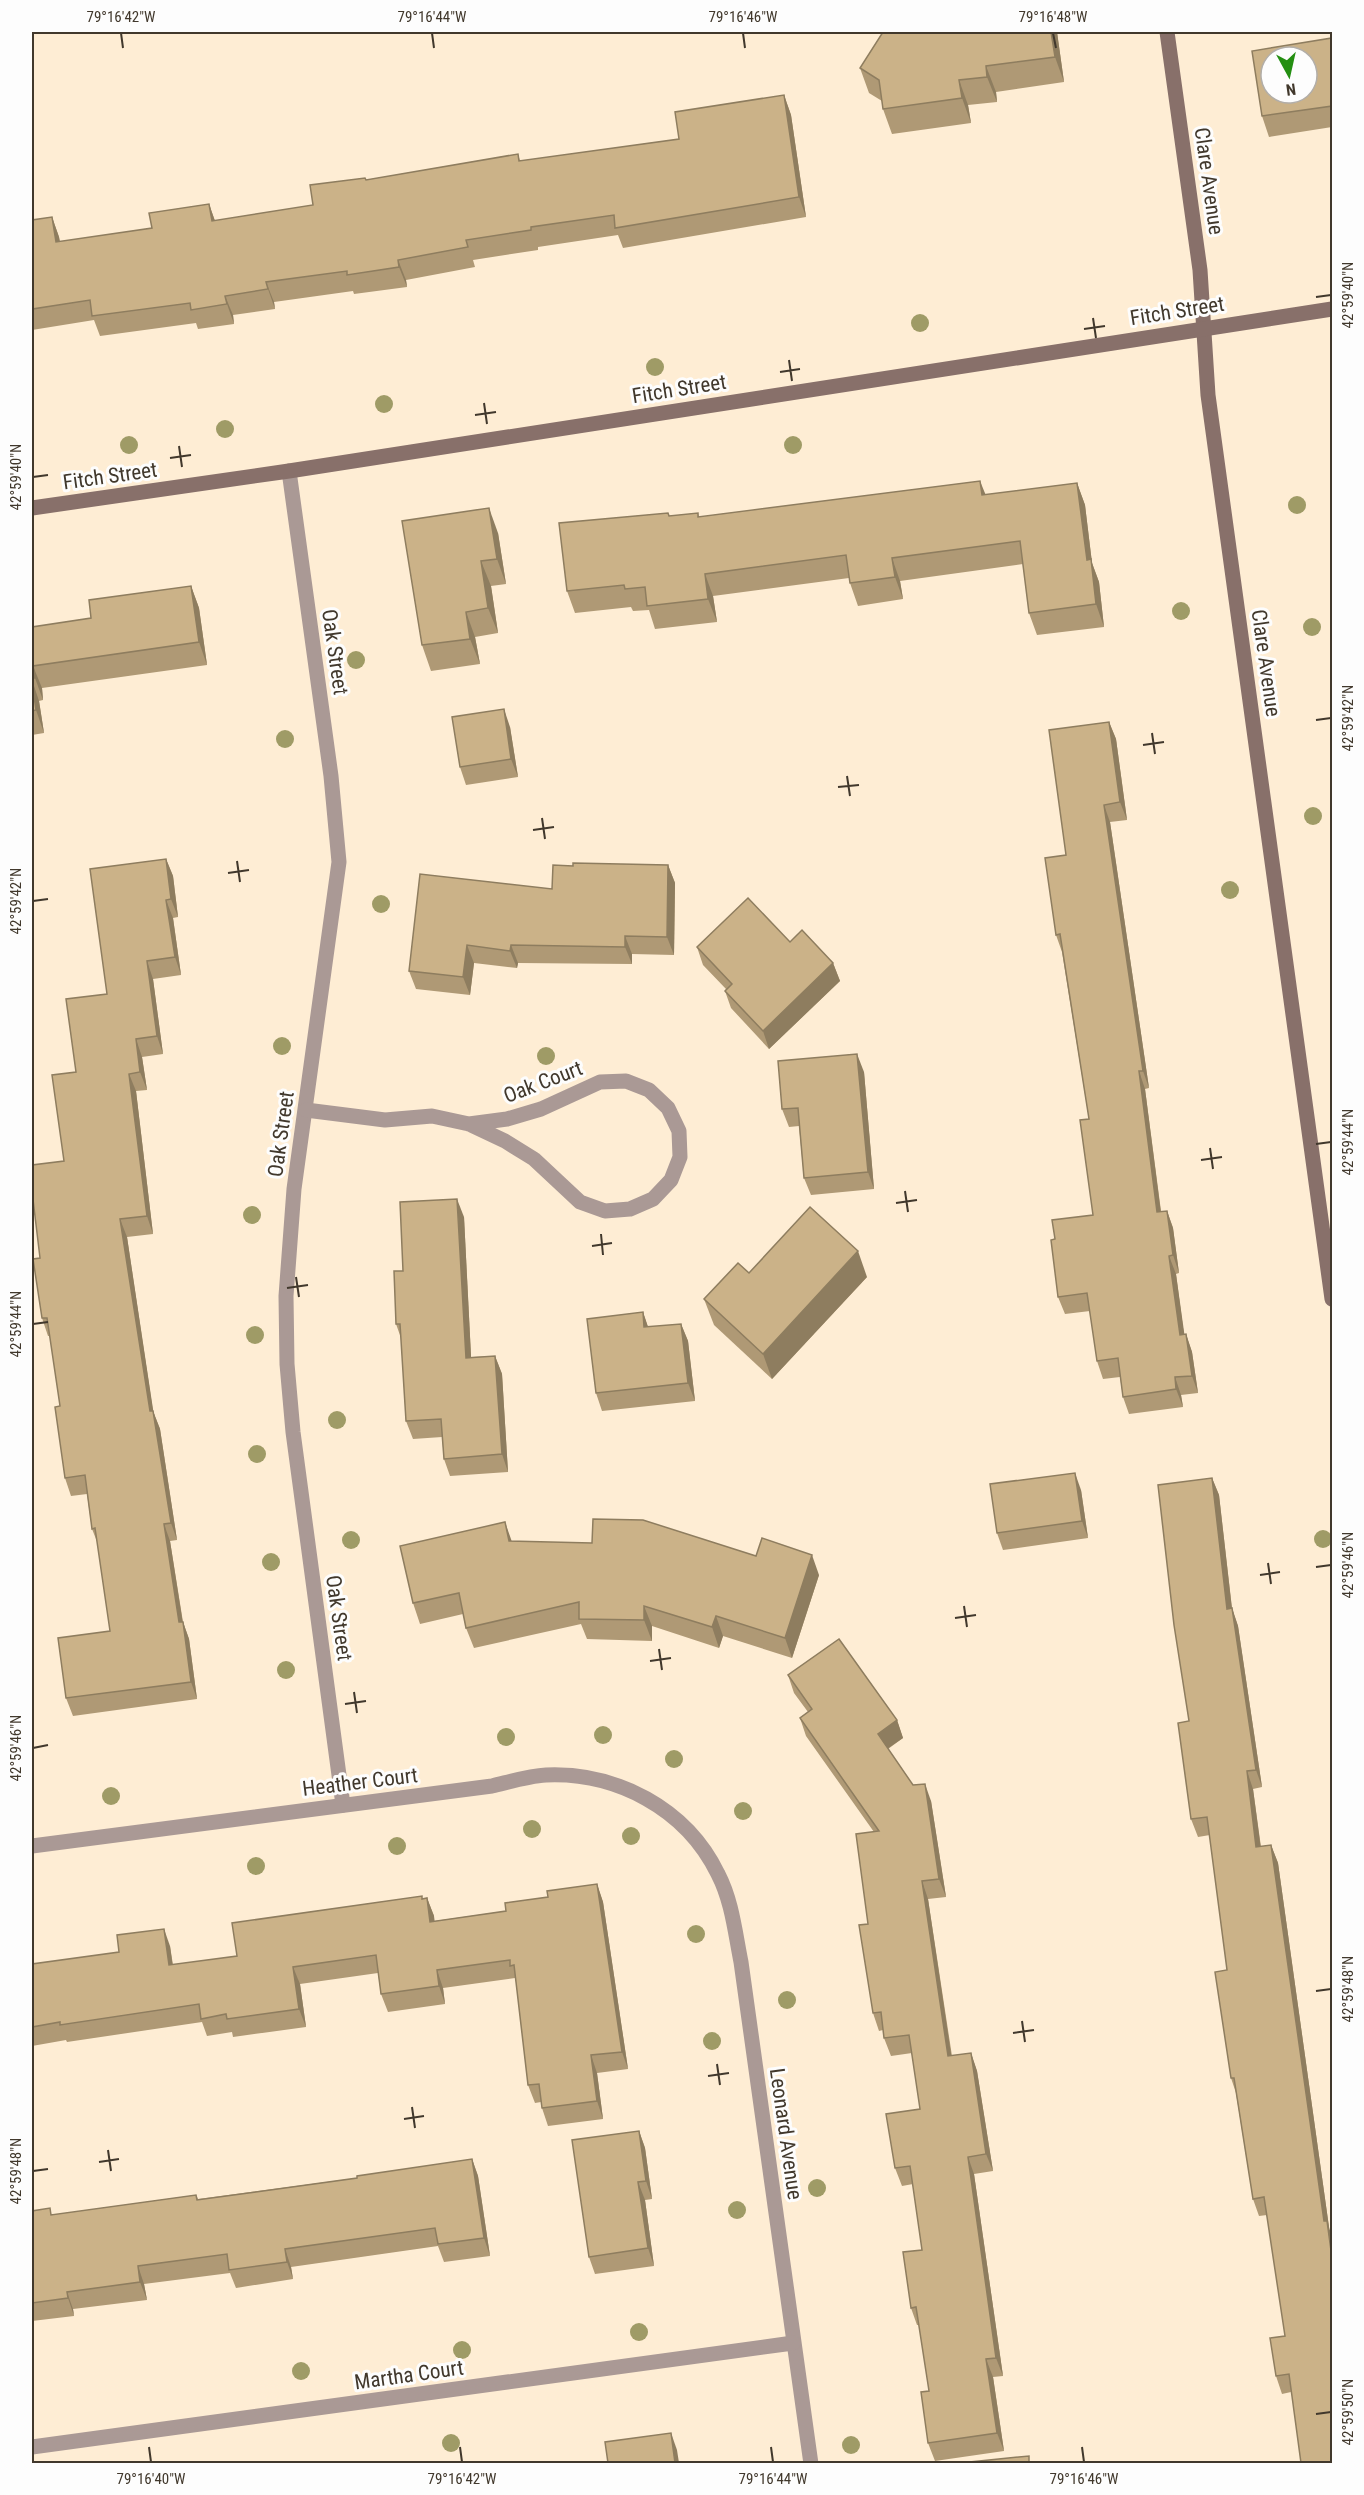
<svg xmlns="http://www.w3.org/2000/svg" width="1364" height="2495" viewBox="0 0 1364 2495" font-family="'Roboto Condensed',sans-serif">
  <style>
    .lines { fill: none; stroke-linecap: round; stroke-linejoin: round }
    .street { stroke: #aa9995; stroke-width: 15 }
    .secondary { stroke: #88706a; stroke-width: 15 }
    .tree { fill: #9f9b66 }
    .wall { fill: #af9975 }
    .shaded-wall { fill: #8e7d5f }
    .building { fill: #cbb288; stroke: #8e7d5f; stroke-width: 1.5; fill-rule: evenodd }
    .ticks { fill: none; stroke: #41382c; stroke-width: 2 }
    .labels { text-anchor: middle; stroke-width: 6; stroke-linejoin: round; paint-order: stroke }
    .street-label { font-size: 21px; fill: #41382c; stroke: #fdfdfd }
    .neatline { fill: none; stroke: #41382c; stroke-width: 2 }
    .ticks-label { font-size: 15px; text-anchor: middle; fill: #41382c }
  </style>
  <rect width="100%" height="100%" fill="#feedd4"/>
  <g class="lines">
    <g class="street">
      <polyline points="289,471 331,776 339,862 294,1189 286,1296 287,1364 293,1432 343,1805"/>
      <polyline points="306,1110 385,1120 432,1116 469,1124 505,1141 534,1159 580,1202 605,1211 630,1209 653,1199 671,1180 680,1157 679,1131 668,1108 649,1090 626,1081 600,1082 541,1109 507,1119 469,1124"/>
      <path d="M32,1846L492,1786C509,1782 528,1776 546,1775C616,1772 686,1808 718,1874C732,1901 735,1932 741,1962L811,2464"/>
      <polyline points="32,2447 793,2343"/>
    </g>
    <g class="secondary">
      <polyline points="1167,32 1200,270 1208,395 1332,1299"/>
      <polyline points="32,508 289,471 1332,309"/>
    </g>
  </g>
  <g class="tree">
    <circle cx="920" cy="323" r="9"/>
    <circle cx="655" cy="367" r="9"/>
    <circle cx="384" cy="404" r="9"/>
    <circle cx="225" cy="429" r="9"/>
    <circle cx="129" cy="445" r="9"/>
    <circle cx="793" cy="445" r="9"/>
    <circle cx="1297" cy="505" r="9"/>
    <circle cx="1181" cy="611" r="9"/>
    <circle cx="1312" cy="627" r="9"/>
    <circle cx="356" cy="660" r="9"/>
    <circle cx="285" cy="739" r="9"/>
    <circle cx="1313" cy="816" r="9"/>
    <circle cx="1230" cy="890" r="9"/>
    <circle cx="381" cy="904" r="9"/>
    <circle cx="282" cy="1046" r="9"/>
    <circle cx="546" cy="1056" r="9"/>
    <circle cx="252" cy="1215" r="9"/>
    <circle cx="255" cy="1335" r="9"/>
    <circle cx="337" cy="1420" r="9"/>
    <circle cx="257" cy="1454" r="9"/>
    <circle cx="1323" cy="1539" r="9"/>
    <circle cx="351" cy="1540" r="9"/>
    <circle cx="271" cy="1562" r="9"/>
    <circle cx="286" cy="1670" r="9"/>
    <circle cx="603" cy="1735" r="9"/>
    <circle cx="506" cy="1737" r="9"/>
    <circle cx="674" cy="1759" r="9"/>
    <circle cx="111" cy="1796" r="9"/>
    <circle cx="743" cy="1811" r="9"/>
    <circle cx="532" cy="1829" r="9"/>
    <circle cx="631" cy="1836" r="9"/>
    <circle cx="397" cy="1846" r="9"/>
    <circle cx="256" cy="1866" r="9"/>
    <circle cx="696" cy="1934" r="9"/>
    <circle cx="787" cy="2000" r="9"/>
    <circle cx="712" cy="2041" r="9"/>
    <circle cx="817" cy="2188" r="9"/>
    <circle cx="737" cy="2210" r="9"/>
    <circle cx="639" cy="2332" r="9"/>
    <circle cx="462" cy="2350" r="9"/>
    <circle cx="301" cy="2371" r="9"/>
    <circle cx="451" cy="2443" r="9"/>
    <circle cx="851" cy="2445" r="9"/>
  </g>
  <g class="wall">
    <polygon points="883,32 1057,32 1064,82 996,92 997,102 968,105 971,123 892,134 883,109 882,101 869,93 860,68"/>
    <polygon points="1332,38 1332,127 1269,137 1262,116"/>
    <polygon points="784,95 791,115 806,217 623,248 618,235 538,247 538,250 473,260 475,267 406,280 407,287 354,294 353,291 274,302 275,309 233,315 234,324 198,329 196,323 100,336 94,320 32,330 32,220 52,217 59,237 60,242 152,228 209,204 215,221 313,205 366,180 518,154 520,161 679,139"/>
    <polygon points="1077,483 1085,505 1092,563 1099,582 1104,627 1037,635 1029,613 1023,564 900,581 903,599 858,606 850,583 849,578 713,596 717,622 655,629 649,610 633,611 631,607 575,613 567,591 670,516 698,513 699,517 985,495"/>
    <polygon points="498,533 506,584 491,586 498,633 475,637 480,664 431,671 422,645"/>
    <polygon points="191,586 199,608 207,665 42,688 43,700 39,701 44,733 32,735 32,627 91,618"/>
    <polygon points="1109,722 1116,739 1127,820 1110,822 1149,1088 1145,1089 1161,1211 1167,1211 1173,1228 1179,1273 1176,1274 1184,1335 1186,1334 1192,1352 1198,1393 1181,1395 1183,1407 1129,1414 1123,1397 1120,1377 1103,1379 1097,1361 1090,1311 1065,1314 1058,1297 1055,1239 1093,1215 1089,1119 1062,952 1056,935 1066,855"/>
    <polygon points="510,727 518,777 466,785 460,767"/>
    <polygon points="166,859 173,876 178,917 173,918 181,975 153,979 163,1054 142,1057 147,1090 136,1091 153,1234 127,1237 153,1411 160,1429 177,1540 170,1541 183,1622 189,1639 197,1699 73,1716 66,1698 110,1631 98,1544 92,1529 87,1494 71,1496 65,1478 60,1406 50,1336 48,1336 42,1318 40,1258 64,1161 76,1072 107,994"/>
    <polygon points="668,865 675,883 674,955 632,954 632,964 518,963 517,968 474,963 470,995 416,989 409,971 552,889"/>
    <polygon points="790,942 833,963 840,981 769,1049 731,1008 725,991 726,989 703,965 697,947"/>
    <polygon points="864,1072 874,1189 811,1195 804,1178 799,1126 789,1127 782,1109"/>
    <polygon points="464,1217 471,1357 495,1356 502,1374 508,1472 450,1476 444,1459 442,1437 413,1439 406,1421 401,1338 396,1324 403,1271"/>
    <polygon points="867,1277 772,1379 714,1325 704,1299"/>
    <polygon points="643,1312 648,1327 681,1324 688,1341 695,1401 602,1411 596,1393"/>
    <polygon points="1212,1478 1219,1495 1232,1608 1238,1626 1262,1787 1253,1789 1261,1847 1271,1845 1278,1863 1329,2227 1291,2392 1282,2394 1276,2376 1285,2336 1267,2215 1259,2216 1253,2199 1236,2093 1231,2078 1227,1970 1210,1835 1198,1837 1191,1819 1189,1721"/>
    <polygon points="1081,1490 1088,1538 1003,1550 997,1533"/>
    <polygon points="512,1541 756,1556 819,1575 792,1658 723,1636 719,1648 652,1626 652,1641 587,1639 581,1624 474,1648 466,1628 463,1614 420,1624 413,1603"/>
    <polygon points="788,1675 897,1720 903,1738 888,1749 913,1785 931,1801 946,1897 928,1899 952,2056 971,2053 977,2071 993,2171 974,2174 1003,2376 993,2377 1004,2451 935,2461 928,2443 929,2391 919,2325 917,2325 911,2308 922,2250 913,2184 902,2186 895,2168 920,2109 912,2053 891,2056 884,2038 883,2030 879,2031 873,2013 868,1924 874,1832 806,1736 800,1718 808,1712 794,1693"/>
    <polygon points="597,1884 603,1902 628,2069 597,2073 603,2119 548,2126 542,2108 541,2102 535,2103 528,2085 516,1982 515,1978 443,1988 445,2004 388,2012 381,1994 378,1973 300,1984 306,2027 233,2037 232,2032 207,2036 202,2022 67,2042 66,2040 32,2046 32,1960 33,1964 170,1946 173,1965 237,1956 423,1899 427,1898 434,1916 434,1921 506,1911 548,1897"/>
    <polygon points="639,2131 645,2148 652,2199 645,2200 654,2266 595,2274 589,2257"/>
    <polygon points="472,2159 478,2176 490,2256 444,2262 438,2246 291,2267 293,2279 236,2288 230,2273 144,2284 147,2300 73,2309 74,2316 32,2321 32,2211 52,2215 196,2195 198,2199 357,2178"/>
  </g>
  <g class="shaded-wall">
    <polygon points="1051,32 1057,32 1064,82 1055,57"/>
    <polygon points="986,66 996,92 997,102 987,77"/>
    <polygon points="959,80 968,105 971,123 962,98"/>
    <polygon points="784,95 791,115 806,217 799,197"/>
    <polygon points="209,204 216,224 212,221"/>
    <polygon points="52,217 59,237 63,262 56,242"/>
    <polygon points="398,260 406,280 407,287 399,267"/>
    <polygon points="266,282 274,302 275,309 268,289"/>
    <polygon points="225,296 233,315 234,324 227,304"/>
    <polygon points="980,481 989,503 982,495"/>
    <polygon points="1077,483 1085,505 1092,563 1099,582 1104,627 1096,604 1087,560"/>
    <polygon points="489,508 498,533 506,584 497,559"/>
    <polygon points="892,558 900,581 903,599 895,577"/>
    <polygon points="481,561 491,586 498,633 488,608"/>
    <polygon points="705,574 713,596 717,622 708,599"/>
    <polygon points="191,586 199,608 207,665 199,642"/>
    <polygon points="466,612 475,637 480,664 470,639"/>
    <polygon points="33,666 42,688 43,700 35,678"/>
    <polygon points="32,680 39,701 44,733 36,710"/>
    <polygon points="504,709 510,727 518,777 511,759"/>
    <polygon points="1109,722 1116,739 1127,820 1120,802"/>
    <polygon points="1104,805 1110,822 1149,1088 1143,1071"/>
    <polygon points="166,859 173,876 178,917 171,899"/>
    <polygon points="668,865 675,883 674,955 667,937"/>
    <polygon points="166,900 173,918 181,975 175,957"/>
    <polygon points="625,936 632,954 632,964 625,947"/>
    <polygon points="467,945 474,963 470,995 463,977"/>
    <polygon points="511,945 518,963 517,968 510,951"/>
    <polygon points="147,961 153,979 163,1054 157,1036"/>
    <polygon points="833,963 840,981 769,1049 763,1031"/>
    <polygon points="136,1039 142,1057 147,1090 140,1072"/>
    <polygon points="857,1054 864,1072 874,1189 868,1172"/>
    <polygon points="1139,1071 1145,1089 1163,1229 1157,1212"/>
    <polygon points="129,1074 136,1091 153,1234 147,1216"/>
    <polygon points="457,1199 464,1217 472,1375 466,1358"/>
    <polygon points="1167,1211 1173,1228 1179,1273 1173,1255"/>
    <polygon points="120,1219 127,1237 156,1429 150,1411"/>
    <polygon points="858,1251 867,1277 772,1379 763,1354"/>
    <polygon points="1169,1256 1176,1274 1187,1353 1180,1335"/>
    <polygon points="643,1312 649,1330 644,1327"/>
    <polygon points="681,1324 688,1341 695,1401 688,1383"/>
    <polygon points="1186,1334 1192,1352 1198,1393 1192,1376"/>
    <polygon points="495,1356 502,1374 508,1472 502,1454"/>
    <polygon points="1175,1377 1181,1395 1183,1407 1176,1389"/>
    <polygon points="153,1411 160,1429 177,1540 171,1523"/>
    <polygon points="1075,1473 1081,1490 1088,1538 1082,1521"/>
    <polygon points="1212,1478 1219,1495 1234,1627 1227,1609"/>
    <polygon points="505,1522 512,1542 509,1541"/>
    <polygon points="164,1524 170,1541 185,1637 183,1622 189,1639 197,1699 191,1682 179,1622"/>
    <polygon points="812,1555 819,1575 792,1658 785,1638"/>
    <polygon points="644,1606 652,1626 652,1641 644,1620"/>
    <polygon points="1232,1608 1238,1626 1262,1787 1256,1770"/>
    <polygon points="716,1616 723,1636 719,1648 712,1627"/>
    <polygon points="897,1720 903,1738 884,1751 878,1734"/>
    <polygon points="1247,1771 1253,1789 1263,1865 1256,1847"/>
    <polygon points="925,1784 931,1801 946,1897 939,1879"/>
    <polygon points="1271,1845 1278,1863 1329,2227 1332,2237 1332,2258 1324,2221"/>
    <polygon points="922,1881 928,1899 954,2074 948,2056"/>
    <polygon points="597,1884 603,1902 628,2069 622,2052"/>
    <polygon points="427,1898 434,1916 437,1939 430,1922"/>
    <polygon points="164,1929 170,1946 175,1983 169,1965"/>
    <polygon points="293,1967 300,1984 306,2027 299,2009"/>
    <polygon points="437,1970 443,1988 445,2004 439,1986"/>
    <polygon points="971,2053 977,2071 993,2171 986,2154"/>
    <polygon points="591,2055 597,2073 603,2119 597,2101"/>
    <polygon points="639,2131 645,2148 652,2199 646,2181"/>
    <polygon points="968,2157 974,2174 1003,2376 996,2358"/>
    <polygon points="472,2159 478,2176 490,2256 484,2238"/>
    <polygon points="638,2182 645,2200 654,2266 648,2248"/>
    <polygon points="285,2249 291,2267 293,2279 287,2262"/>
    <polygon points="138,2266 144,2284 147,2300 140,2282"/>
    <polygon points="67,2292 73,2309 74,2316 68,2298"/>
    <polygon points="986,2359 993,2377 1004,2451 997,2433"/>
    <polygon points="671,2433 677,2450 679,2463 675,2463"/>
  </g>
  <g class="building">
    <polygon points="883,32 1051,32 1055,57 986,66 987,77 959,80 962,98 883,109 879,80 860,68"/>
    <path d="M1332,38V106L1262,116L1252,51ZM1271,57H1307V93H1271Z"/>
    <polygon points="784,95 799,197 615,228 614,215 531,227 531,230 466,240 468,247 398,260 399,267 347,275 347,271 266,282 268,289 225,296 227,304 191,310 190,303 92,316 90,300 32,309 32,220 52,217 56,242 152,228 149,213 209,204 212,221 313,205 310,185 365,178 366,180 518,154 519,161 679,139 675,112"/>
    <polygon points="980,481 982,495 1077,483 1087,560 1091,559 1096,604 1029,613 1020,541 892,558 895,577 850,583 846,555 705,574 708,599 647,606 645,587 625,589 624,585 567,591 559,523 668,513 669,516 698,513 698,517"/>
    <polygon points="489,508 497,559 481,561 488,608 466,612 470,639 422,645 402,521"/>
    <polygon points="191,586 199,642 33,666 35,678 32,678 32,627 91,618 89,600"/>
    <polygon points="32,683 36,710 32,711"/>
    <polygon points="504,709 511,759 460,767 452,717"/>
    <polygon points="1109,722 1120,802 1104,805 1143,1071 1139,1071 1157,1212 1167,1211 1173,1255 1169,1256 1180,1335 1186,1334 1192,1376 1175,1377 1176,1389 1123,1397 1118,1358 1097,1361 1087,1293 1058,1297 1051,1240 1055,1239 1052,1220 1093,1215 1080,1120 1089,1119 1060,934 1056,935 1045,858 1066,855 1049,730"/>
    <polygon points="166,859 171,899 166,900 175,957 147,961 157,1036 136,1039 140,1072 129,1074 147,1216 120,1219 150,1411 153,1411 171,1523 164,1524 179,1622 183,1622 191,1682 66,1698 58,1638 110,1631 95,1528 92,1529 85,1475 65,1478 55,1407 60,1406 47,1318 42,1318 33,1259 40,1258 32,1191 32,1165 64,1161 52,1075 76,1072 66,999 107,994 90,869"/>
    <polygon points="573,863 668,865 667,937 625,936 625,947 511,945 510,951 467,945 463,977 409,971 420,874 552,889 553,865 573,866"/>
    <polygon points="748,898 790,942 802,930 833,963 763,1031 725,991 732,984 697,947"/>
    <polygon points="857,1054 868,1172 804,1178 798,1108 782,1109 778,1061"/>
    <polygon points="457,1199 466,1358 495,1356 502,1454 444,1459 441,1419 406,1421 400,1324 396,1324 394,1271 403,1271 400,1202"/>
    <polygon points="810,1207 858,1251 763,1354 704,1299 738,1263 749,1273"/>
    <polygon points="643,1312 644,1327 681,1324 688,1383 596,1393 587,1319"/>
    <polygon points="1075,1473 1082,1521 997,1533 990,1484"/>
    <polygon points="1212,1478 1227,1609 1232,1608 1256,1770 1247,1771 1256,1847 1271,1845 1324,2221 1327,2221 1332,2258 1332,2463 1301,2463 1289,2374 1276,2376 1270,2338 1285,2336 1264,2197 1253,2199 1234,2078 1231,2078 1215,1972 1227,1970 1207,1817 1191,1819 1178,1723 1189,1721 1174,1625 1158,1485"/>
    <polygon points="593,1519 643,1520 756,1556 762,1538 812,1555 785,1638 716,1616 712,1627 644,1606 644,1620 579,1619 579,1602 466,1628 459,1593 413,1603 400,1546 505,1522 509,1541 592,1543"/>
    <polygon points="839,1639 897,1720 878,1734 913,1785 925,1784 939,1879 922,1881 948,2056 971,2053 986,2154 968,2157 996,2358 986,2359 997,2433 928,2443 921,2392 929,2391 916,2307 911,2308 903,2252 922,2250 910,2166 895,2168 886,2114 920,2109 909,2035 884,2038 881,2012 873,2013 859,1925 868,1924 856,1834 879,1831 800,1718 812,1709 788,1675"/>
    <polygon points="597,1884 622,2052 591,2055 597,2101 542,2108 539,2084 528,2085 514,1965 510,1966 510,1960 437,1970 439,1986 381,1994 376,1955 293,1967 299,2009 227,2019 226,2014 201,2019 199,2004 60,2025 60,2022 32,2027 32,1964 119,1952 117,1935 164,1929 169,1965 237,1956 232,1923 422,1896 422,1899 427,1898 430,1922 506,1911 505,1903 548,1897 547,1891"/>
    <polygon points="639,2131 646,2181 638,2182 648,2248 589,2257 572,2140"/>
    <polygon points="472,2159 484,2238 438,2244 435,2228 285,2249 287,2262 229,2270 227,2254 138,2266 140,2282 67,2292 68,2298 32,2303 32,2211 50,2208 51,2215 196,2195 197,2200 357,2178 357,2176"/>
    <polygon points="671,2433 675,2463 608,2463 605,2442"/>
    <polygon points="1029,2456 1029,2463 970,2463 970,2462"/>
  </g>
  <path class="ticks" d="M121,33L123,48M432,33L434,48M743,33L745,48M1053,33L1056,48M1316,297L1331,295M1093,318L1096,338M1084,329L1105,326M789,360L792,381M780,372L800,369M484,403L487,424M475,415L496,412M179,446L182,467M170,458L191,455M33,477L48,475M1316,720L1331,718M1152,733L1155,754M1143,745L1164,742M847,776L850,796M838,787L859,785M542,818L545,839M533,830L554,827M237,861L240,882M228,873L249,870M33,901L48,899M1316,1144L1331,1142M1210,1148L1213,1169M1201,1160L1222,1157M905,1191L908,1212M896,1203L917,1200M601,1234L603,1255M592,1246L612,1243M296,1277L299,1297M287,1288L308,1285M33,1324L48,1322M1268,1563L1271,1584M1316,1567L1331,1565M1260,1575L1280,1572M964,1606L967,1627M955,1618L976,1615M659,1649L662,1670M650,1661L671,1658M354,1692L357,1713M345,1704L366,1701M33,1748L48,1745M1316,1991L1331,1989M1022,2021L1025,2042M1013,2033L1034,2030M717,2064L720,2085M708,2076L729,2073M412,2107L415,2128M404,2119L424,2116M108,2150L111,2171M99,2162L119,2159M33,2171L48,2169M1316,2414L1331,2412M149,2447L151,2462M460,2447L462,2462M771,2447L773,2462M1082,2447L1084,2462"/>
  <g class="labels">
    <g class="street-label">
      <text transform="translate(1209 181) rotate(82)" y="7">Clare Avenue</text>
      <text transform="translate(1177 311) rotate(-9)" y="7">Fitch Street</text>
      <text transform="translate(679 389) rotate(-9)" y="7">Fitch Street</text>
      <text transform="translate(110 476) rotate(-8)" y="7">Fitch Street</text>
      <text transform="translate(335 652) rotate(82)" y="7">Oak Street</text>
      <text transform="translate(1266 663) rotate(82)" y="7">Clare Avenue</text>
      <text transform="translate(543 1082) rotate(-21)" y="7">Oak Court</text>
      <text transform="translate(281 1134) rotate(-82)" y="7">Oak Street</text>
      <text transform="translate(339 1618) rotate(82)" y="7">Oak Street</text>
      <text transform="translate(360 1782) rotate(-7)" y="7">Heather Court</text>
      <text transform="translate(786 2134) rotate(82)" y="7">Leonard Avenue</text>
      <text transform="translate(409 2375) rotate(-8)" y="7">Martha Court</text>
    </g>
  </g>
  <rect width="1364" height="2495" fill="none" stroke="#fdfdfd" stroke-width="66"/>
  <g transform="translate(1289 75) rotate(172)"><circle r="28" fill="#fdfdfd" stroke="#b2aea9" stroke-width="1.5"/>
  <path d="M0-4.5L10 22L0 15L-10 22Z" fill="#248f12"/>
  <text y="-9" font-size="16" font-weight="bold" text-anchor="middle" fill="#41382c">N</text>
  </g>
  <rect x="33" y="33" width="1298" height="2429" class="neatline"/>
  <g class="ticks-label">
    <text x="121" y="22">79°16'42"W</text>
    <text x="432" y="22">79°16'44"W</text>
    <text x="743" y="22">79°16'46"W</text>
    <text x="1053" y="22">79°16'48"W</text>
    <text transform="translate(1348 295) rotate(-90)" y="5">42°59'40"N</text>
    <text transform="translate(16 477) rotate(-90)" y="5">42°59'40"N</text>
    <text transform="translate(1348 718) rotate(-90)" y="5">42°59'42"N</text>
    <text transform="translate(16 901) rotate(-90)" y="5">42°59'42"N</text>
    <text transform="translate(1348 1142) rotate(-90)" y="5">42°59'44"N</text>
    <text transform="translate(16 1324) rotate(-90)" y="5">42°59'44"N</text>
    <text transform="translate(1348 1565) rotate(-90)" y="5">42°59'46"N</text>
    <text transform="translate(16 1748) rotate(-90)" y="5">42°59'46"N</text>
    <text transform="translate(1348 1989) rotate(-90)" y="5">42°59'48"N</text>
    <text transform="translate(16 2171) rotate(-90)" y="5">42°59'48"N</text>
    <text transform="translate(1348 2412) rotate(-90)" y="5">42°59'50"N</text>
    <text x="151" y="2484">79°16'40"W</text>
    <text x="462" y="2484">79°16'42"W</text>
    <text x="773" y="2484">79°16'44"W</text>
    <text x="1084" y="2484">79°16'46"W</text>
  </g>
</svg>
